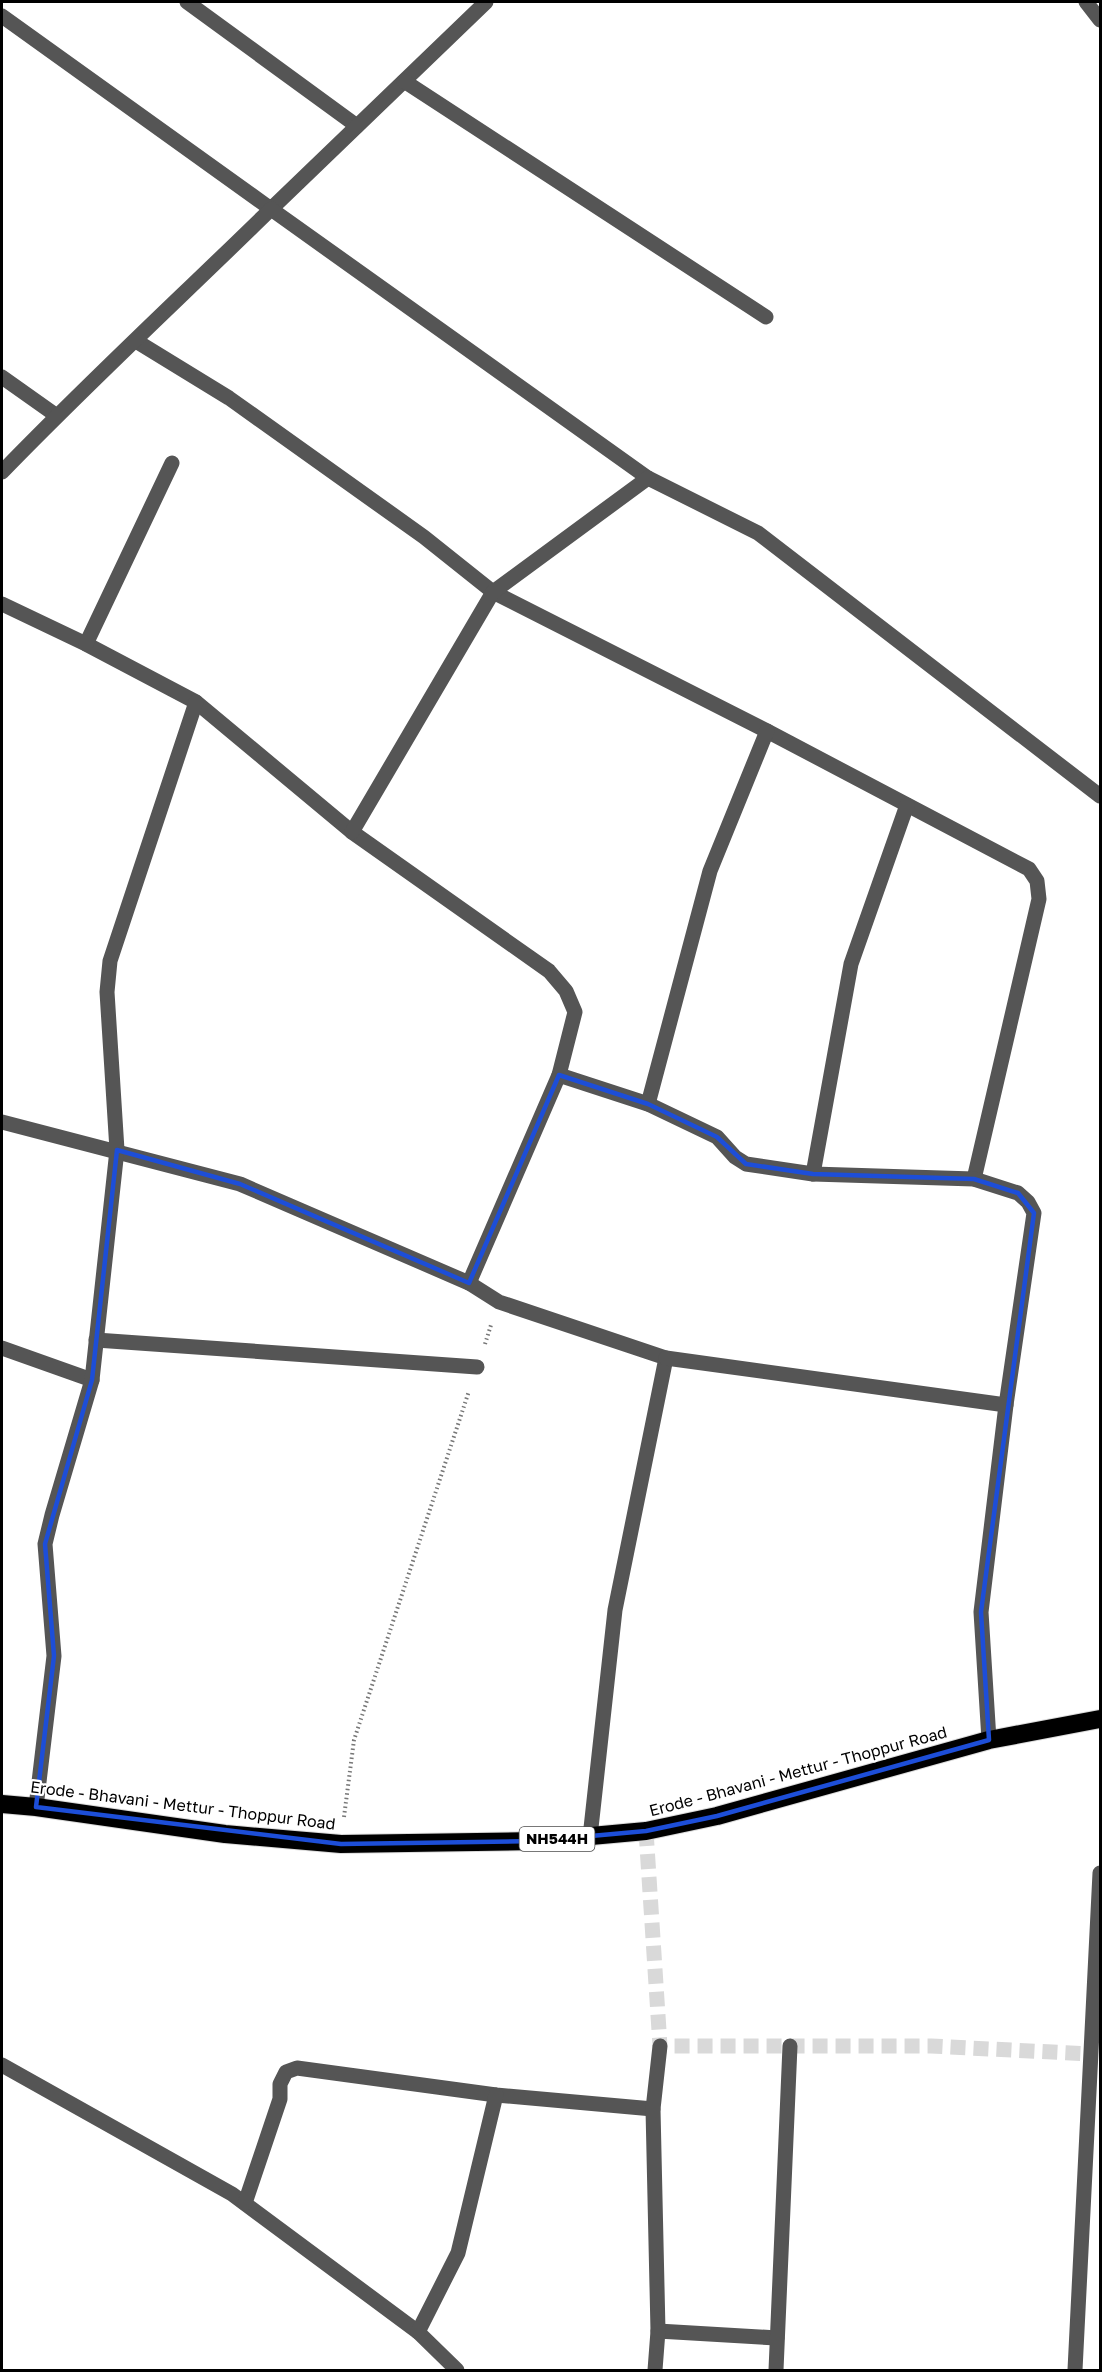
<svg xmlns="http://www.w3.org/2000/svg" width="1102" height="2372" viewBox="0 0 1102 2372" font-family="'Golos Text',sans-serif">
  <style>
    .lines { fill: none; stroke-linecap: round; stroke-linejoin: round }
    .minor-tunnel { stroke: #d9d9d9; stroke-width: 15; stroke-dasharray: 15 8; stroke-linecap: butt }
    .highway-casing { stroke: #dbdbdb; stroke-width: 20 }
    .path { stroke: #777; stroke-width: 4; stroke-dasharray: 1.5 3; stroke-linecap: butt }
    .minor { stroke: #555; stroke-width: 15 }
    .highway { stroke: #000; stroke-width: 18 }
    .marked { fill: none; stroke: #1d4ed8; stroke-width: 4.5; stroke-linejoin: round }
    .labels { text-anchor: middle; stroke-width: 4.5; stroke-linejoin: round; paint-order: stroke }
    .shield { fill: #fff; stroke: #4c4c4c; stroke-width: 1.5 }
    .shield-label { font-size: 15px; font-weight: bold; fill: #000 }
    .street-label { font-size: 16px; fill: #000; stroke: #fff }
  </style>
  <rect width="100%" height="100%" fill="#fff"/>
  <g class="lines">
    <polyline class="minor-tunnel" points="646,1831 660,2046 931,2046 1090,2054"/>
    <g class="highway-casing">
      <polyline id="highway" points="2,1804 36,1807 225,1834 341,1844 536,1841 646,1831 717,1816 989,1740 1100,1719"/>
    </g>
    <g class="path">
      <polyline points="485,1344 491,1325"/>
      <polyline points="344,1817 354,1740 469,1391"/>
    </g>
    <g class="minor">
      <polyline points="187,2 357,126"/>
      <polyline points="1086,2 1100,20"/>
      <polyline points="2,16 271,209 486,2"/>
      <polyline points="404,81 766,317"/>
      <polyline points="136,341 229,398 424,537 493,592 767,731 1029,869 1037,881 1039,899 974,1179"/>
      <polyline points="2,377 57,416"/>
      <path d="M2,472C89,382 181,297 271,209L648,478L758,533L1100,796"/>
      <polyline points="2,604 86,644 196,702 352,832 549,971 566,991 575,1012 559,1075 469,1283"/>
      <polyline points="86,644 172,463"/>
      <polyline points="352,832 493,592 648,478"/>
      <polyline points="559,1075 648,1104 717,1137 735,1157 746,1164 813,1174 974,1179 1018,1193 1028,1202 1034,1213 1006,1405 981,1612 989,1740"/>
      <polyline points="648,1104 710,871 767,731"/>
      <polyline points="2,1122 240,1184 469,1283 499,1302 666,1358 615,1610 590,1837"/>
      <polyline points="813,1174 851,964 907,805"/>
      <polyline points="96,1340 477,1367"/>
      <polyline points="2,1348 92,1380"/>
      <polyline points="666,1358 1006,1405"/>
      <polyline points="36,1807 54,1656 45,1544 52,1515 92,1380 117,1150 107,992 110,961 196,702"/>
      <polyline points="2,2065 232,2194 418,2332 457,2370"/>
      <polyline points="245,2203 280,2099 280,2084 286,2072 297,2068 496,2095 653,2109"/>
      <polyline points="658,2331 777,2338"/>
      <polyline points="418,2332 458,2253 496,2095"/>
      <polyline points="655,2370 658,2331 653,2109 660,2046"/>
      <polyline points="776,2370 790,2046"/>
      <polyline points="1075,2370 1100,1873"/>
    </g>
    <use href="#highway" class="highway"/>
  </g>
  <path class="marked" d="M559,1075L648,1104L717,1137L746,1164L813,1174L974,1179L1018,1193L1034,1213L981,1612L989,1740L717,1816L646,1831L536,1841L341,1844L36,1807L54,1656L45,1544L92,1380L117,1150L240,1184L469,1283Z"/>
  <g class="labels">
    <rect class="shield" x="519.5" y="1827" width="75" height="24" rx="4.5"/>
    <g class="shield-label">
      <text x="557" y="1844">NH544H</text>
    </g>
    <g class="street-label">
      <text transform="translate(798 1771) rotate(-15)" y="6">Erode - Bhavani - Mettur - Thoppur Road</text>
      <text transform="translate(183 1805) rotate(7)" y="6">Erode - Bhavani - Mettur - Thoppur Road</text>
    </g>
  </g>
  <rect width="1102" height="2372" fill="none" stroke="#000000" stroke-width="6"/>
</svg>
